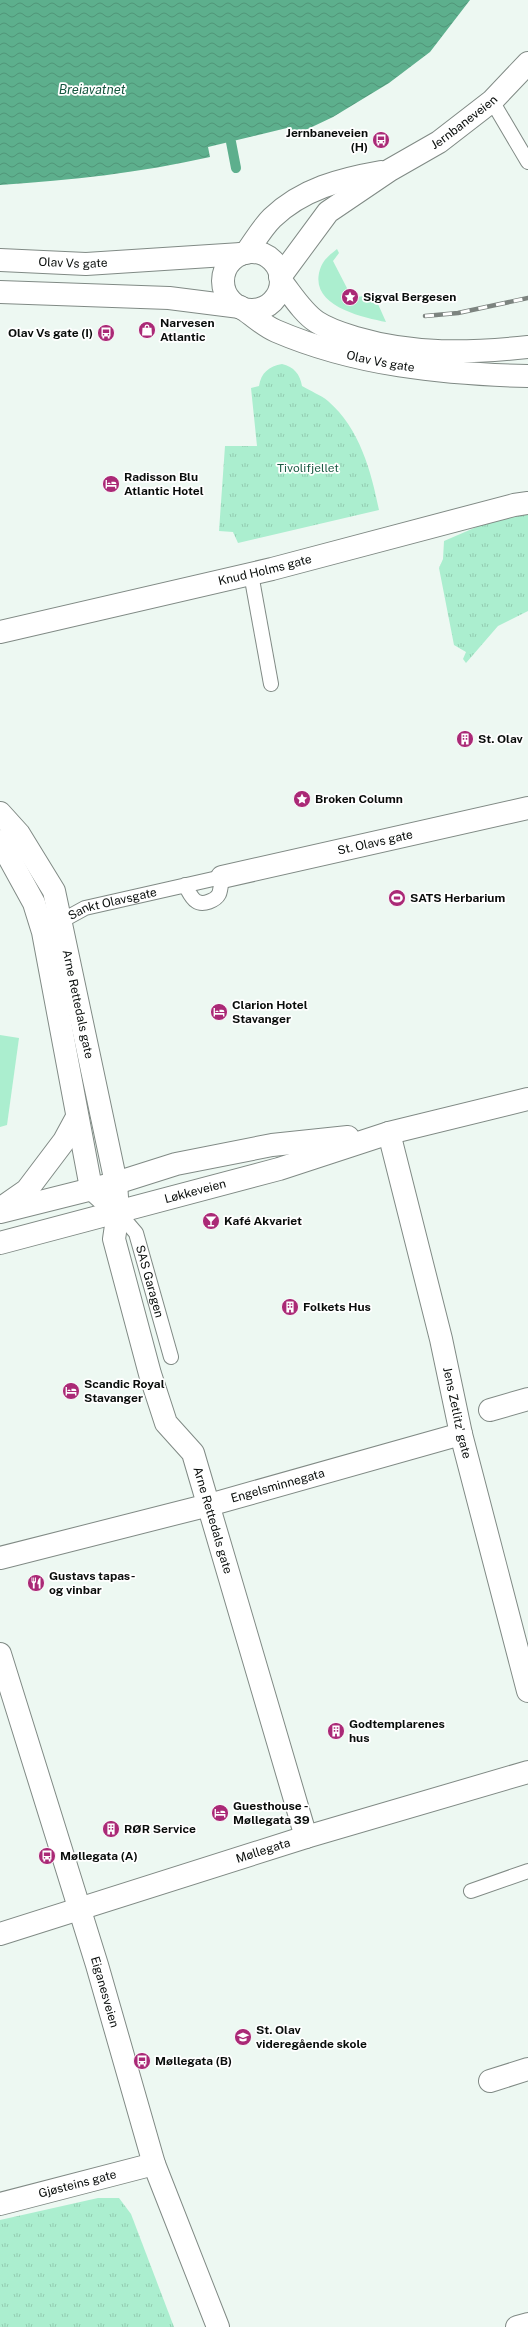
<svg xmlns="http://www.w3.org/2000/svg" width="528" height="2327" viewBox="0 0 528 2327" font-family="'Public Sans',sans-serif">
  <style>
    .grass { fill: #abeecf }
    .park { fill: url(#park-tufts) }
    .water { fill: url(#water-waves) }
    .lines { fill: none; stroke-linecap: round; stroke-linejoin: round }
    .stream { stroke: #5daf8d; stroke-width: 10 }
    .lane-casing { stroke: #808a85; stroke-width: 16 }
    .street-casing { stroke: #808a85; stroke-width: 24 }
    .secondary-casing { stroke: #808a85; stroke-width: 24 }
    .lane { stroke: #fff; stroke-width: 14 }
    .street { stroke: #fff; stroke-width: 22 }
    .secondary { stroke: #fff; stroke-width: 22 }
    .rail-casing { stroke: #7d8480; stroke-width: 4.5 }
    .rail { stroke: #fff; stroke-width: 3; stroke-dasharray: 9; stroke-linecap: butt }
    .labels { text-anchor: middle; stroke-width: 3.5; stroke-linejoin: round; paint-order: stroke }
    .street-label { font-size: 12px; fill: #090d0b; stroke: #fff }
    .poi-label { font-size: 12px; font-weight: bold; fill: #090d0b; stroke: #fff; text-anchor: start }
    .park-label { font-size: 12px; fill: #1d5d45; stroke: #fff }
    .water-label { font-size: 13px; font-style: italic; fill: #15573f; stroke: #fff }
  </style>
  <defs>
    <pattern id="park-tufts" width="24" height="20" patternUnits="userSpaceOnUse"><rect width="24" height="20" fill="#abeecf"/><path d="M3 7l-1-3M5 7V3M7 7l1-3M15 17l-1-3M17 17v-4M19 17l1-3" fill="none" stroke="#92cbb0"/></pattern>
    <pattern id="water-waves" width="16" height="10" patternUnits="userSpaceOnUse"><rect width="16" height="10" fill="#5daf8d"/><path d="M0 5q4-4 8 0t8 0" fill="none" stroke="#509578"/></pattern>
  </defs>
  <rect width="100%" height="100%" fill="#edf8f2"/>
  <g class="grass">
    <path d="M337,249L339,253L333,261L349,292L346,298L353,302L356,297L374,295L386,322C363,317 312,307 319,273C322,261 327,257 337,249Z"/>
    <polygon points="0,1035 19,1038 7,1125 0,1127"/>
  </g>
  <g class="park">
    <path d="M282,364C294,367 300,374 302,386C310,391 321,395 328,401C360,429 371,471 379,510L238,543L233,532L219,531L225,446H257L251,388L259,386C261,373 269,366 282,364Z"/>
    <polygon points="509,513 528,513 528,611 498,626 466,663 463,659 466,652 454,645 439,568 443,559 444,541"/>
    <polygon points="98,2198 119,2198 131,2214 174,2327 0,2327 0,2220"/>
  </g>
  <path class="water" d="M0,0H470L430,52L389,83L333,117L295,135L291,127L208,147L210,157C139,173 72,180 0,185Z"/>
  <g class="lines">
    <polyline class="stream" points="231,142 236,168"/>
    <g class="lane-casing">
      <g id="lane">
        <polyline points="492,101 528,162"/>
        <polyline points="251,574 271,684"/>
        <path id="s1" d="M54,925L85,908L222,877C221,882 221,889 219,894C216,900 203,906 196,901C191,898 188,890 185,885"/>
        <path id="s2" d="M118,1212L136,1233L171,1357"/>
        <polyline points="471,1891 528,1871"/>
      </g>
    </g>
    <g class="street-casing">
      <g id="street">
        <path id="s3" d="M0,632L272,569L514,505L528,503"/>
        <path id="s4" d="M222,877L528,808"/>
        <path id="s5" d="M389,1133L441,1339L461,1434L528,1691"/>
        <path id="s6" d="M118,1212L114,1239L150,1374L166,1423L193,1453L306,1837"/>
        <polyline points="490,1410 528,1399"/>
        <path id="s7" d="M0,1558L209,1505L461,1434"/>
        <path id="s8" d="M0,1934L306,1837L528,1772"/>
        <polyline points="490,2081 528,2069"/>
        <path id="s9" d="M0,2204L154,2164"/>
      </g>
    </g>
    <g class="secondary-casing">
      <g id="secondary">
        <circle cx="252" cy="281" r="29"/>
        <path d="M246,253C254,242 262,228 272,218C302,189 341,179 381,172"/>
        <path id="s10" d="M0,260L86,264L241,254"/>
        <path id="s11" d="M280,277L328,212L390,170L439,142L492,101L528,63"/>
        <path d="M281,281C292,295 303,313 317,322C329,330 343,334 356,338C414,355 469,353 528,347"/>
        <polyline points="0,292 169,298 240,307"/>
        <path id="s12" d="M243,309C254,316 264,326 276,331C355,365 443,374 528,376"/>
        <path id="s13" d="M0,813L19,834L54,891L116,1183L118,1212"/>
        <polyline points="0,841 34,903 43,932 91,1188 102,1198"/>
        <polyline points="4,1206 27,1190 64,1141 77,1117"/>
        <polyline points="0,1212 116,1183 176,1164 272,1145 348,1137"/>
        <path id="s14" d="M0,1243L279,1169L389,1133L528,1099"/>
        <path id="s15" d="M0,1654L97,1965L154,2164L218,2327"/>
        <polyline points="517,2327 528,2324"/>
      </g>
    </g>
    <use href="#lane" class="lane"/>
    <use href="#street" class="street"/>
    <use href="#secondary" class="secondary"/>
    <g class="rail-casing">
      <polyline id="rail" points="425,316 458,313 528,298"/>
    </g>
    <use href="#rail" class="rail"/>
  </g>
  <defs>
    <g id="bus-disc" transform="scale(0.9)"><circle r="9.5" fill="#aa2976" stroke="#fff"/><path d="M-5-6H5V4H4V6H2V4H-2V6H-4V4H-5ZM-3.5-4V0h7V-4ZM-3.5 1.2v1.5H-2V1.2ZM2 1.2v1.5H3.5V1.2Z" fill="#fff"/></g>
    <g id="sight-disc" transform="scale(0.9)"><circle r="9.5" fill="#aa2976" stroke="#fff"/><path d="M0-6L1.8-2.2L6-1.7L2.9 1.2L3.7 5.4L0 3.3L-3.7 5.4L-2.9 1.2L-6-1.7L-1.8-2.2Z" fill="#fff"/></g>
    <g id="shop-disc" transform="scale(0.9)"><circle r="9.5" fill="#aa2976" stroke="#fff"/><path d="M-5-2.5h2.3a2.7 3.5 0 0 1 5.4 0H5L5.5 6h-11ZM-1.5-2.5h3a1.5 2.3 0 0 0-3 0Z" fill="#fff"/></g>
    <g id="hotel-disc" transform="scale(0.9)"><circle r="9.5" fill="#aa2976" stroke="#fff"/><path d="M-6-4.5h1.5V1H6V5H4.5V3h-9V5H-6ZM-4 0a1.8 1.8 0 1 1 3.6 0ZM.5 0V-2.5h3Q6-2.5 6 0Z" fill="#fff"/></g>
    <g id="building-disc" transform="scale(0.9)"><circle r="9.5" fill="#aa2976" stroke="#fff"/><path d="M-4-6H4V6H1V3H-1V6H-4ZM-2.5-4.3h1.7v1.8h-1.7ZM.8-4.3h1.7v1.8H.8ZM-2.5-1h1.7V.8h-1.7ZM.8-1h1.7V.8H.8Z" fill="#fff"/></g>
    <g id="stadium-disc" transform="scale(0.9)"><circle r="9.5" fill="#aa2976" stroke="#fff"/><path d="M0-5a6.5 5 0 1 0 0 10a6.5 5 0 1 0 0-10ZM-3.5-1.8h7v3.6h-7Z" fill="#fff"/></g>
    <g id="bar-disc" transform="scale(0.9)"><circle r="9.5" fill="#aa2976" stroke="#fff"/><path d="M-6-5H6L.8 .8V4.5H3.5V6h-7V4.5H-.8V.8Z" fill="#fff"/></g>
    <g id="restaurant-disc" transform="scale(0.9)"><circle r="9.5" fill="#aa2976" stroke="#fff"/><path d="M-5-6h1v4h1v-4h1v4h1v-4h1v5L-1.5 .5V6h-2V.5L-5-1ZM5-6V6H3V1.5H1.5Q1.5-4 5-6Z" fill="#fff"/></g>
    <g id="school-disc" transform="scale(0.9)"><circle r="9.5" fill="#aa2976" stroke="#fff"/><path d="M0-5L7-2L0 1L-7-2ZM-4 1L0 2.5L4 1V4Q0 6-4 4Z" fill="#fff"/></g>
  </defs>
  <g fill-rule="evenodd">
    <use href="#bus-disc" x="381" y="140"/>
    <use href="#sight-disc" x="350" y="297"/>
    <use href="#shop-disc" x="147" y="330"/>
    <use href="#bus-disc" x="106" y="333"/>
    <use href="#hotel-disc" x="111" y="484"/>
    <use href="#building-disc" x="465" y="739"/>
    <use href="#sight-disc" x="302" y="799"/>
    <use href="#stadium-disc" x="397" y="898"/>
    <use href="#hotel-disc" x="219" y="1012"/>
    <use href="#bar-disc" x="211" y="1221"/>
    <use href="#building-disc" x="290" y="1307"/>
    <use href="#hotel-disc" x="71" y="1391"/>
    <use href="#restaurant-disc" x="36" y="1583"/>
    <use href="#building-disc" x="336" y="1731"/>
    <use href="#hotel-disc" x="220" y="1813"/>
    <use href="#building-disc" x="111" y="1829"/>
    <use href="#bus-disc" x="47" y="1856"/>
    <use href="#school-disc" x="243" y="2037"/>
    <use href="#bus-disc" x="142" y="2061"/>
  </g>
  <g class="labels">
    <g class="street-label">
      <text dy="4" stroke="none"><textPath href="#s11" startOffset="244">Jernbaneveien</textPath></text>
      <text dy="4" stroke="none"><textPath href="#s10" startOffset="73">Olav Vs gate</textPath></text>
      <text dy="4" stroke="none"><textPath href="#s12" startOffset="149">Olav Vs gate</textPath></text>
      <text dy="4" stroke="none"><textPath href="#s3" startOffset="272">Knud Holms gate</textPath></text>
      <text dy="4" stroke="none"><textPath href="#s4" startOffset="157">St. Olavs gate</textPath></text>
      <text dy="4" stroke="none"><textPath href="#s1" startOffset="63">Sankt Olavsgate</textPath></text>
      <text dy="4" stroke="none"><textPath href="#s13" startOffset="211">Arne Rettedals gate</textPath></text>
      <text dy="4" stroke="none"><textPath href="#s14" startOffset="202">Løkkeveien</textPath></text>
      <text dy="4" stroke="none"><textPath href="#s2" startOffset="78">SAS Garagen</textPath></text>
      <text dy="4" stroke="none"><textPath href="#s5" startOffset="288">Jens Zetlitz' gate</textPath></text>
      <text dy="4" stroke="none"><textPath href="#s7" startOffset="287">Engelsminnegata</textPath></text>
      <text dy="4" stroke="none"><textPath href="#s6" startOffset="329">Arne Rettedals gate</textPath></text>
      <text dy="4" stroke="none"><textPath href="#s8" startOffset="276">Møllegata</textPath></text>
      <text dy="4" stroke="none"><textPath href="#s15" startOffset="354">Eiganesveien</textPath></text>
      <text dy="4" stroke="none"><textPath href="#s9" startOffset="80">Gjøsteins gate</textPath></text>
    </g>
    <g class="poi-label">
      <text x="368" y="137" text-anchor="end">Jernbaneveien<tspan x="368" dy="14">(H)</tspan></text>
      <text x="363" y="301">Sigval Bergesen</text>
      <text x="160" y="327">Narvesen<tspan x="160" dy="14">Atlantic</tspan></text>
      <text x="93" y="337" text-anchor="end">Olav Vs gate (I)</text>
      <text x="124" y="481">Radisson Blu<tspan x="124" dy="14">Atlantic Hotel</tspan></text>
      <text x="478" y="743">St. Olav</text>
      <text x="315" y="803">Broken Column</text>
      <text x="410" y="902">SATS Herbarium</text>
      <text x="232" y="1009">Clarion Hotel<tspan x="232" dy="14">Stavanger</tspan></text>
      <text x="224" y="1225">Kafé Akvariet</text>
      <text x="303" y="1311">Folkets Hus</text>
      <text x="84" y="1388">Scandic Royal<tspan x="84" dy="14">Stavanger</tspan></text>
      <text x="49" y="1580">Gustavs tapas-<tspan x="49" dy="14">og vinbar</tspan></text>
      <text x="349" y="1728">Godtemplarenes<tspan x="349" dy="14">hus</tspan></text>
      <text x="233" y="1810">Guesthouse -<tspan x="233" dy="14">Møllegata 39</tspan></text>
      <text x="124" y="1833">RØR Service</text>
      <text x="60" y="1860">Møllegata (A)</text>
      <text x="256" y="2034">St. Olav<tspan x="256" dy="14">videregående skole</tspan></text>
      <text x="155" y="2065">Møllegata (B)</text>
    </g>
    <g class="park-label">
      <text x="308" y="472">Tivolifjellet</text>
    </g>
    <g class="water-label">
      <text x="92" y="94">Breiavatnet</text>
    </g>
  </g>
</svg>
